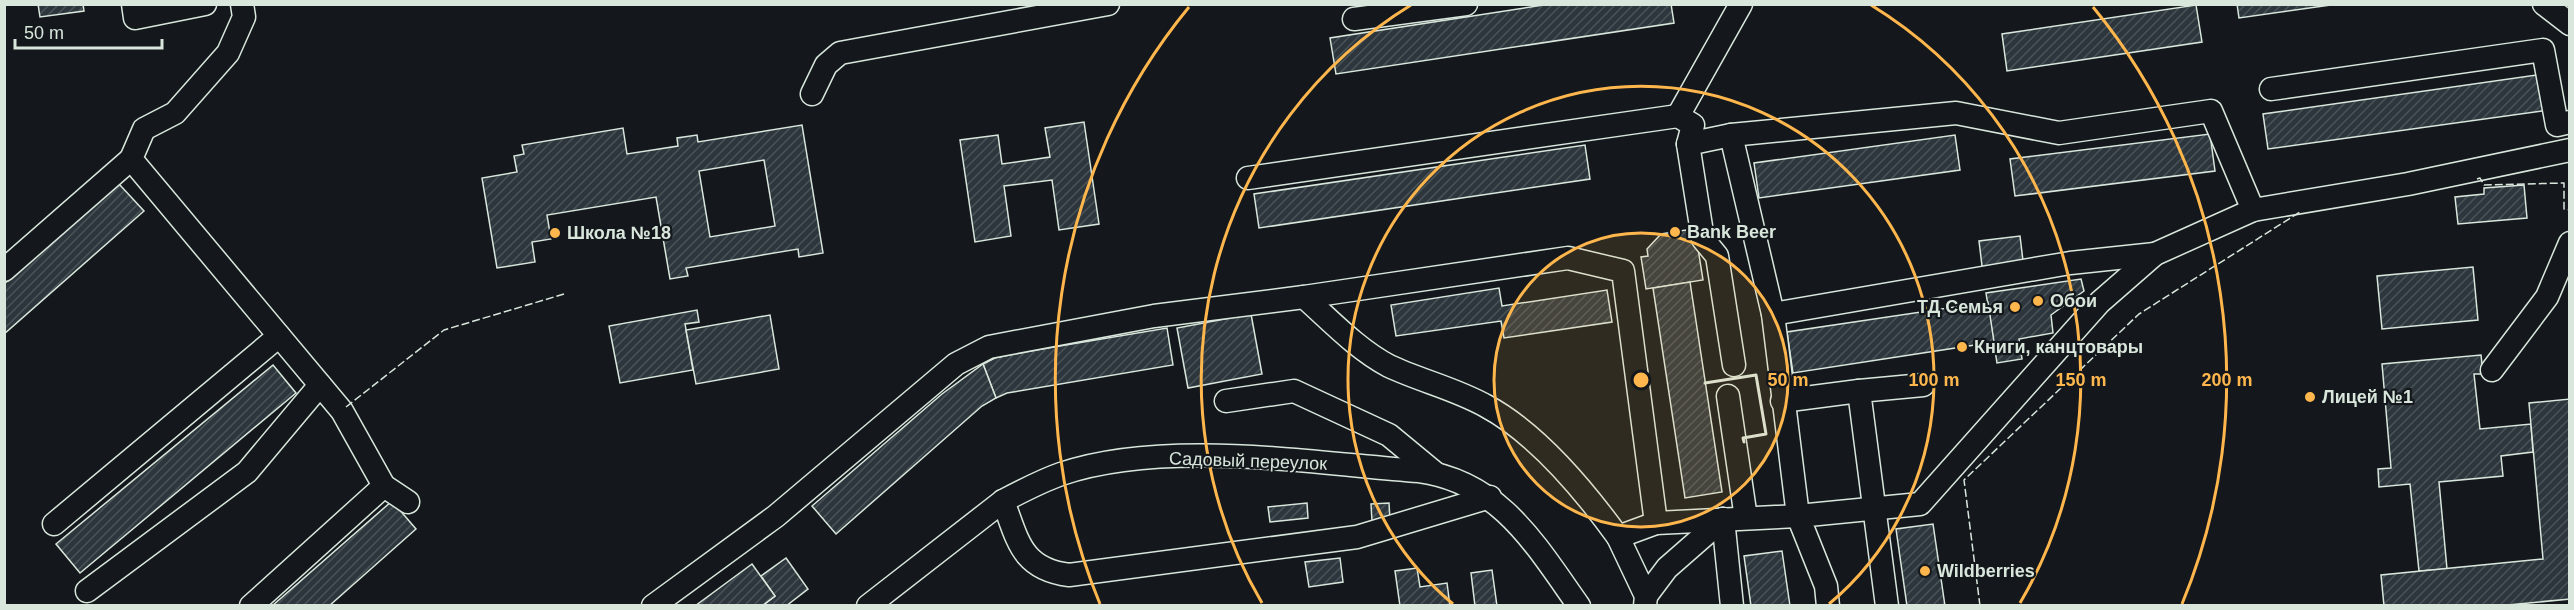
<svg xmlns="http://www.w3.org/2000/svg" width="2574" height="610" viewBox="0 0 2574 610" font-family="Helvetica,sans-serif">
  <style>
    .building { fill: url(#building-hatch); stroke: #d8e6dc; stroke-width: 1.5; fill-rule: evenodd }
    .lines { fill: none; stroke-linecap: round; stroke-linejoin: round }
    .minor-casing { stroke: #d8e6dc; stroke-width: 25 }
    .minor { stroke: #14181c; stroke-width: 22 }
    .fence { stroke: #d8e6dc; stroke-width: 1.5; stroke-dasharray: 8 3; stroke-linecap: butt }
    .wall { stroke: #d8e6dc; stroke-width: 3 }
    .ring { fill: none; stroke: #ffb74d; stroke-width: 3 }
    .poi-dot { fill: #ffb74d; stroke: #14181c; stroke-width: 2 }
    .labels { text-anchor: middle; stroke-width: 4.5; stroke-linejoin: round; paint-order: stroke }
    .poi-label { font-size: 18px; font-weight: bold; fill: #d8e6dc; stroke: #14181c; text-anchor: start }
    .street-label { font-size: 18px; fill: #d8e6dc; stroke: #14181c }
    .centre { fill: #ffb74d; stroke: #14181c; stroke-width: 3 }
    .ring-label { font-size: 18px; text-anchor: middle; font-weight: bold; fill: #ffb74d; stroke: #14181c; stroke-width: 4.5; stroke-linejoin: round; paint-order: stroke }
  </style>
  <defs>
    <pattern id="building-hatch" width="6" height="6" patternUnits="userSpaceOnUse" patternTransform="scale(1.5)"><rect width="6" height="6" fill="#2c363c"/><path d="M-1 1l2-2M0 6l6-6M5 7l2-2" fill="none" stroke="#4a5358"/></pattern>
  </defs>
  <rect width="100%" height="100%" fill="#14181c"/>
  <g class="building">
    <polygon points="38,4 83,4 84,11 40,17"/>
    <polygon points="1550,4 1671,4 1674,23 1336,74 1330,38"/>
    <polygon points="2237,4 2338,4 2239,18"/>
    <polygon points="2196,5 2202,42 2007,71 2002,34"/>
    <polygon points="2544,74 2549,110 2268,149 2263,114"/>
    <polygon points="1084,122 1099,224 1059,230 1052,180 1004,186 1011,236 975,242 960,140 998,135 1002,164 1050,157 1045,128"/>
    <path d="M802,125L823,253L799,257L798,249L686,268L688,276L670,279L656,197L547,215L551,239L532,242L535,262L497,268L482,178L517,172L514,156L524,154L522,145L623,128L627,154L678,146L677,138L697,135L698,142ZM764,160L775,226L710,237L699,171Z"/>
    <polygon points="2210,134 2215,171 2015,196 2010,159"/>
    <polygon points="1955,135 1960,170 1759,198 1754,163"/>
    <polygon points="1585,145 1590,179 1259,228 1254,194"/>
    <polygon points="119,184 144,211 4,334 4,284"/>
    <polygon points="2524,185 2527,218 2458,224 2455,197 2484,194 2484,188"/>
    <polygon points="1686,230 1696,236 1703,280 1646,289 1641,257 1648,256 1647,249 1661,234"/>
    <polygon points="2020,236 2024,269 1983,274 1979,241"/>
    <polygon points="2473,267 2478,320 2382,329 2377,276"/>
    <polygon points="2081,279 2084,291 2051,315 2053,333 2019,339 2022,359 1997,363 1986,293"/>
    <polygon points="1690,282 1722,492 1685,498 1653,288"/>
    <polygon points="1499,288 1502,306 1607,290 1612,322 1504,338 1501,321 1396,336 1391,305"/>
    <polygon points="1988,302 1994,342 1793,373 1787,332"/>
    <polygon points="697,310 699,322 685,324 693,370 620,383 609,326"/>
    <polygon points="1251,314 1262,374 1188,388 1177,328"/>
    <polygon points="770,315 779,369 696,384 686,330"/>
    <polygon points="1167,328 1173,365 1007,393 996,398 983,364 995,358 1024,352"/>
    <polygon points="2481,355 2483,374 2474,374 2480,429 2531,424 2533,452 2501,456 2503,476 2439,482 2447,569 2419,571 2410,484 2379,487 2378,469 2391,468 2382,364"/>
    <polygon points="983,364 996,398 982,406 836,534 812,506 942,394"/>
    <polygon points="273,365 296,393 80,573 56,544"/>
    <polygon points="2570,399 2570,599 2497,606 2384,606 2381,575 2543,559 2529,403"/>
    <polygon points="392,501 416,529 329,606 272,606"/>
    <polygon points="1307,503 1308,518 1270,522 1268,507"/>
    <polygon points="1389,503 1390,520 1372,521 1371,504"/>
    <polygon points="1933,524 1945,606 1907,606 1896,529"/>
    <polygon points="1782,551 1790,606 1751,606 1744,556"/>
    <polygon points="786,558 808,589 786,606 762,606 775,596 761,576"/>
    <polygon points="1340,558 1343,582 1309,587 1305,562"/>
    <polygon points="752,564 775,596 762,606 695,606"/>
    <polygon points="1417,568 1420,587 1447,583 1450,606 1400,606 1395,571"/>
    <polygon points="1492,570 1497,606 1475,606 1471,573"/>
  </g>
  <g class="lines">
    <g class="minor-casing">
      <g id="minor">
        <polyline points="133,4 135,18 205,4"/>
        <polyline points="242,4 244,17 228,53 175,113 144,129 131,159 342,411 384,486 408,502"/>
        <polyline points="2544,4 2570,24"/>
        <polyline points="1354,19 1466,4"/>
        <polyline points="2271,89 2543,50 2557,125 2570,122"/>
        <polyline points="812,94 826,65 840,53 1108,4"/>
        <polyline points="1678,116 1741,4"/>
        <polyline points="1731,135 1956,113 2059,133 2211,111 2253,210"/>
        <polyline points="1688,144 1703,239 1717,256 1734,365"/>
        <polyline points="1248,178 1678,116 1693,125 1688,144 1731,135 1773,314 1798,516 1656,523 1618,537 1646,596 1645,606"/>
        <polyline points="4,270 131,159"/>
        <polyline points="1304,297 1568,258 1623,271 1656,523"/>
        <polyline points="1773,314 2070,263 2155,254"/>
        <polyline points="2492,370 2547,297 2570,243"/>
        <polyline points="1728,396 1746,518"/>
        <polyline points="1226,401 1294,391 1389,435 1435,473"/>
        <polyline points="1782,401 1859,391"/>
        <path d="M1003,501C1018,540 1021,569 1069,575L1357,537L1490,497"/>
        <polyline points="1723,519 1732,606"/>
        <polyline points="54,524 279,336"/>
        <polyline points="87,591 247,472 320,385"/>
        <polyline points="1646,596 1667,568 1723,519"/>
        <polyline points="251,606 384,486"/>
        <path d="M653,606L776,516L956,364L989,347L1154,316L1304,297C1331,321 1357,349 1389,366C1421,381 1456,389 1486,406C1538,434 1584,490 1618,537"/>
        <path d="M868,606L1003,501C1022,491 1041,481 1061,474C1164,439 1311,463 1419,471C1500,482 1535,544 1579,606"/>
        <polyline points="1828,606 1826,586 1798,516 1920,504 2100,302 2155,254 2253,210 2408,184 2570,150"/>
        <polyline points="1887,606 1859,391 1923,385"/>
      </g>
    </g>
    <use href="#minor" class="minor"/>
    <g class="fence">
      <polyline points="2477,179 2480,178 2484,185 2564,183 2564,209 2570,210"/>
      <polyline points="346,407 444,330 564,294"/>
      <polyline points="1980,606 1964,480 2139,314 2300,212"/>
    </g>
    <polyline class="wall" points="1705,383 1756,375 1766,434 1743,438 1744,442"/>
  </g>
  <circle cx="1641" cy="380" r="147" fill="#ffb74d" fill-opacity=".12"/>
  <g class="ring">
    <circle cx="1641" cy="380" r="147"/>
    <path d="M1453 604A293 293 0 1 1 1829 604"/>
    <path d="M1262 603A440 440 0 0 1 1411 5M1871 5A440 440 0 0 1 2020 603"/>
    <path d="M1100 604A586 586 0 0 1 1189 7M2093 7A586 586 0 0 1 2182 604"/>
  </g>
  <g class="poi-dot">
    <circle cx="1675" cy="232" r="6"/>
    <circle cx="555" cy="233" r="6"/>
    <circle cx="2038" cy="301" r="6"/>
    <circle cx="2015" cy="307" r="6"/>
    <circle cx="1962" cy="347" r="6"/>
    <circle cx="2310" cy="397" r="6"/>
    <circle cx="1925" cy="571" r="6"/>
  </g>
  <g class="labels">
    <g class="poi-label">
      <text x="1687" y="238">Bank Beer</text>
      <text x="567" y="239">Школа №18</text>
      <text x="2050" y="307">Обои</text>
      <text x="2003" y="313" text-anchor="end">ТД Семья</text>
      <text x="1974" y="353">Книги, канцтовары</text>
      <text x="2322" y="403">Лицей №1</text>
      <text x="1937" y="577">Wildberries</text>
    </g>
    <g class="street-label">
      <text transform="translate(1248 461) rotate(2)" y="6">Садовый переулок</text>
    </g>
  </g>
  <circle cx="1641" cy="380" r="9" class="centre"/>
  <g class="ring-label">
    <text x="1788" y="386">50 m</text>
    <text x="1934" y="386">100 m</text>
    <text x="2081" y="386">150 m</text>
    <text x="2227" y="386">200 m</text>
  </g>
  <rect width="2574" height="610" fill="none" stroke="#d8e6dc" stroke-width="12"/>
  <path d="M15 39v9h147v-9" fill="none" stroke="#d8e6dc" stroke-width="3"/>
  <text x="24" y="39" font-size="18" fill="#d8e6dc" stroke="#14181c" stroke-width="4.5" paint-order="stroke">50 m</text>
</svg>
